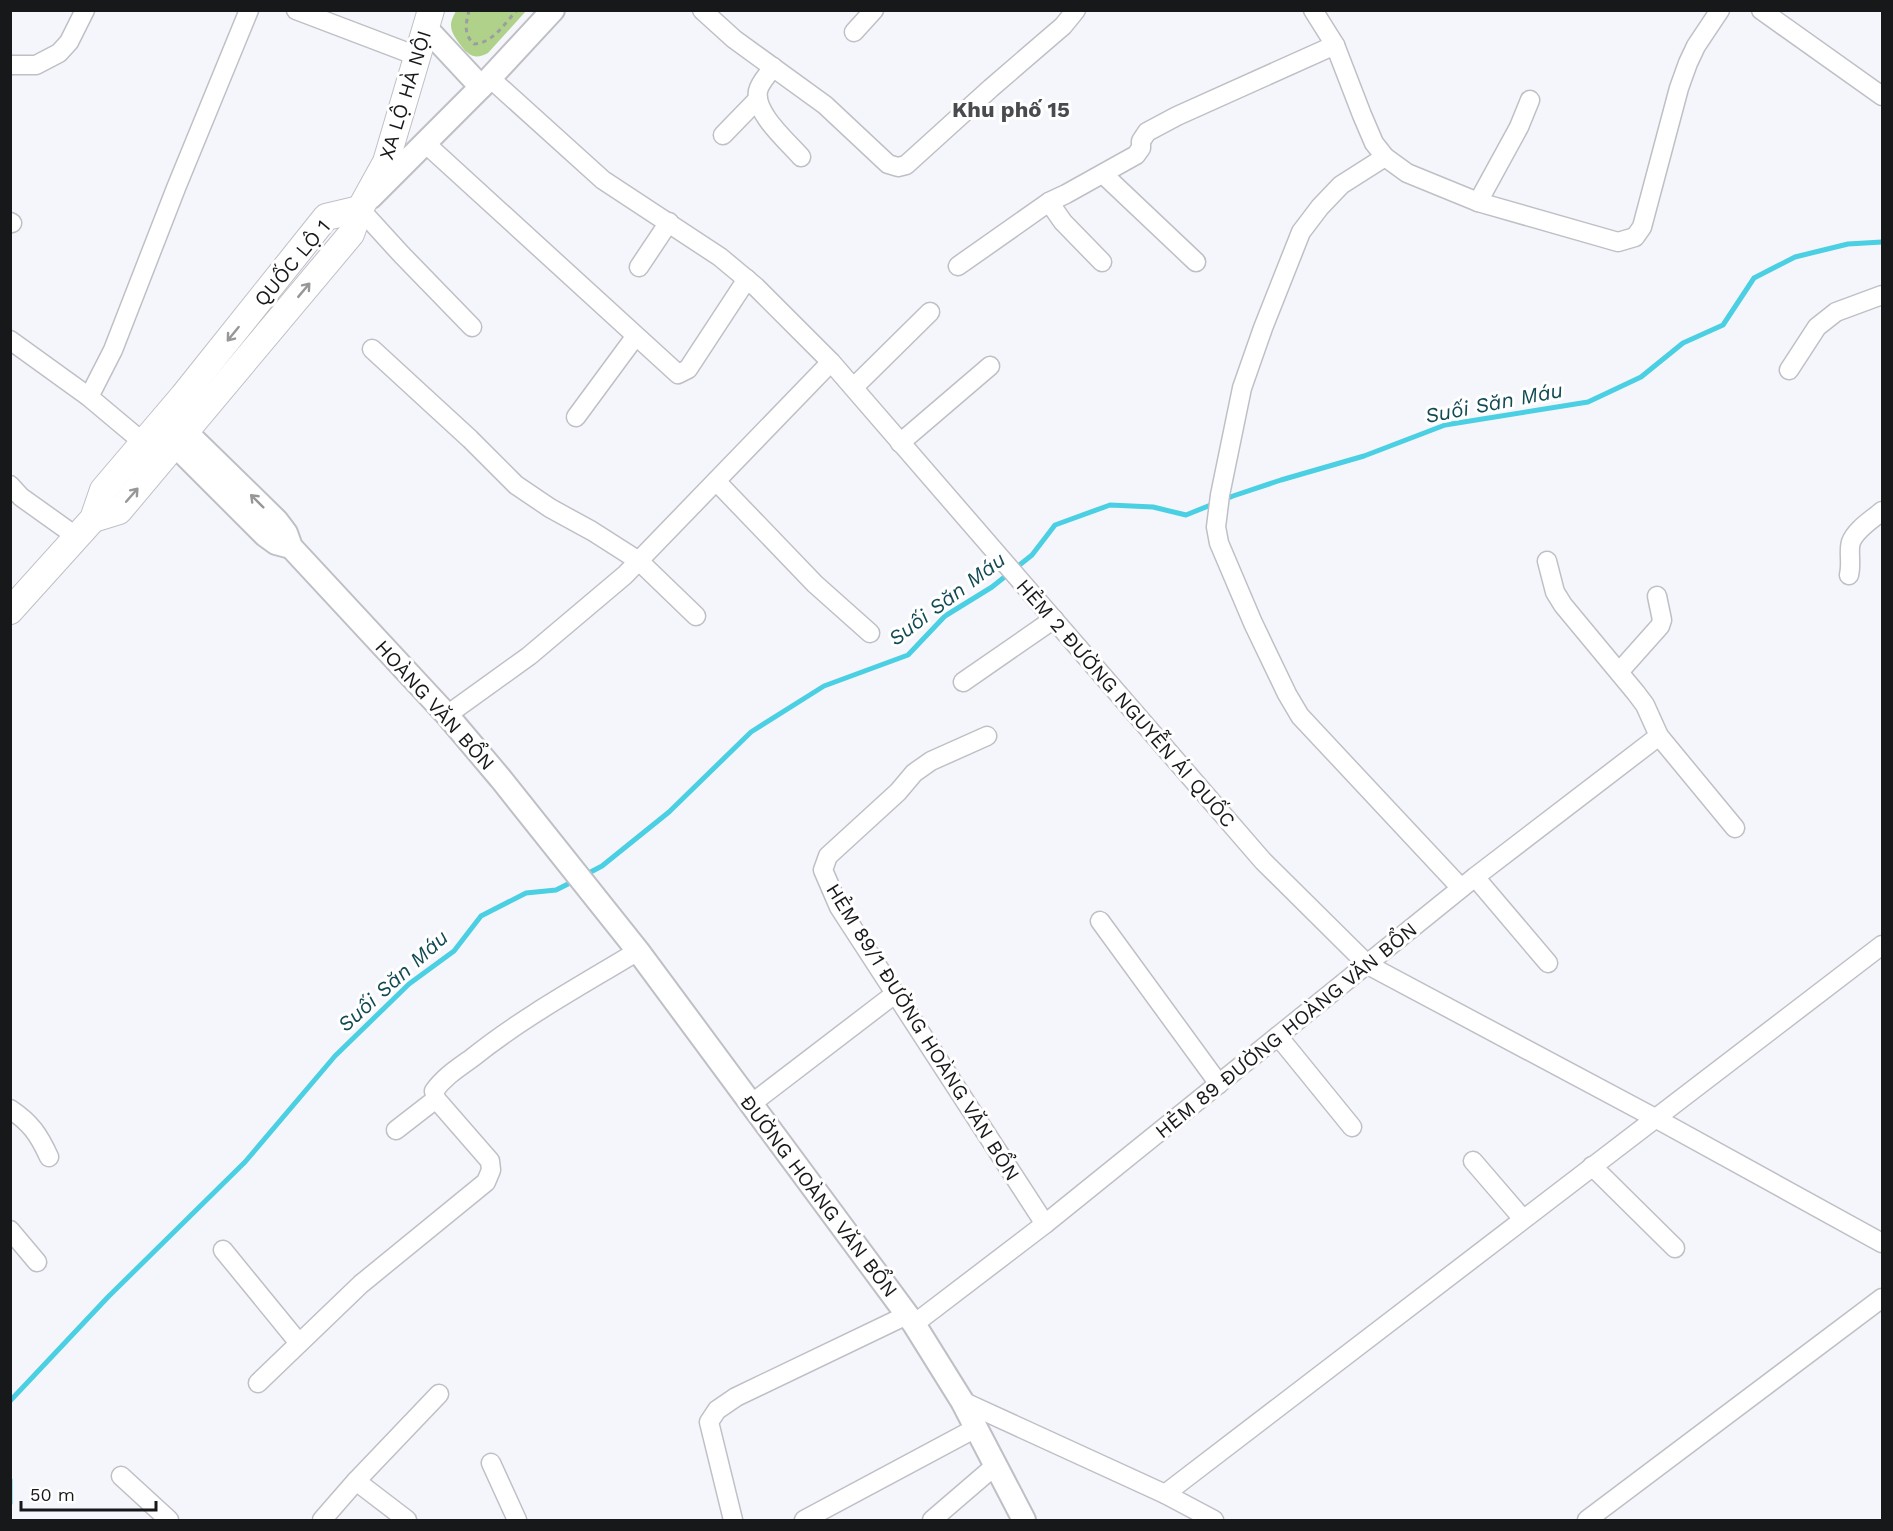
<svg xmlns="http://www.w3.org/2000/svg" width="1893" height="1531" viewBox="0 0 1893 1531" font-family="'Work Sans',sans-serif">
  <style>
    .green { fill: #afd18a }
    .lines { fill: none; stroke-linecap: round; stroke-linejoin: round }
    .stream { stroke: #4bcfe3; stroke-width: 5 }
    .minor-casing { stroke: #bec0c5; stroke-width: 21 }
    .major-casing { stroke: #bec0c5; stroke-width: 26 }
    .highway-casing { stroke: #bec0c5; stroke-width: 28 }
    .path { stroke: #9b9da0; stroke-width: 3; stroke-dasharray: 4.5 4.5; stroke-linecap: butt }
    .minor { stroke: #fff; stroke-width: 18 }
    .major { stroke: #fff; stroke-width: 22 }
    .highway { stroke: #fff; stroke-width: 26 }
    .oneway { stroke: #979798 }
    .labels { text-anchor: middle; stroke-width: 6; stroke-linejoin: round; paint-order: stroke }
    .street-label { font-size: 20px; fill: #17181a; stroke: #fff }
    .water-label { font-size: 21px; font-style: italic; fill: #114a53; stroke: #fff }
    .quarter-label { font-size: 22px; font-weight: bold; fill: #494b4f; stroke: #fff }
  </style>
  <rect width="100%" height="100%" fill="#f4f6fb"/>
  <path class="green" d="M456,11V10L526,11L488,53C474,61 467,54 459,43C455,37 451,32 451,25C451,20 454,15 456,11Z"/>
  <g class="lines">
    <g class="stream">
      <polyline points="585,875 602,866 669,812 751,732 824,686 908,655 945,616 992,587 1032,555 1055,525 1110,505 1153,507 1186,515 1233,496 1281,480 1364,456 1445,425 1588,402 1641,377 1683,343 1723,325 1754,278 1795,257 1848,244 1882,242"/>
      <polyline points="10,1401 108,1297 245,1162 335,1056 409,984 454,951 481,916 526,893 556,890 574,881"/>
      <polyline points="10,1480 10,1503"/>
    </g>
    <g class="minor-casing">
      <g id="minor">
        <polyline points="296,10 417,56"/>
        <polyline points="702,10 734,39 825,105 888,164 898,167 906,165 991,88 1063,26 1076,10"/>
        <polyline points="1313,10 1335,45 1362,115 1374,143 1385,157 1407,173 1478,202 1618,242 1635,237 1642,227 1679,88 1688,63 1696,46 1720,10"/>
        <polyline points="1761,10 1882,96"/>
        <polyline points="854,32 874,10"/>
        <polyline points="10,65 36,65 59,53 69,42 85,10"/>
        <path d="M773,67C768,75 760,82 758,91C754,113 787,141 801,157"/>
        <polyline points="490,78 603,180 720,257 756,287 831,362 1263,861 1368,965 1655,1118 1882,1243"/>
        <polyline points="723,135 757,100"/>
        <polyline points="425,143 678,374 688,369 747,279"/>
        <polyline points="1385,157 1341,185 1320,207 1301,232 1263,328 1242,388 1220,495 1216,527 1219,543 1253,623 1287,694 1300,716 1461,888"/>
        <polyline points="1103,174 1196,262"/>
        <polyline points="1478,202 1519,127 1530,100"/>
        <polyline points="360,209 402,255 472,327"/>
        <polyline points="10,222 12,223"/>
        <polyline points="1102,262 1063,222 1049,202 1066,194 1136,155 1141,148 1141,141 1147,132 1177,116 1335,45"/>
        <polyline points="958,266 1049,202"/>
        <polyline points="639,267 669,222"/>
        <polyline points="10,340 89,397 151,449"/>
        <polyline points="372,349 470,439 516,485 550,508 592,531 639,561 696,616"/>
        <polyline points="1789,370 1817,327 1836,312 1882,295"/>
        <polyline points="854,387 930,312"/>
        <polyline points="89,397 113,350 176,188 249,10"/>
        <polyline points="576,417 635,337"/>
        <polyline points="900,443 990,366"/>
        <polyline points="716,481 815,584 870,633"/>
        <polyline points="10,485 21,497 77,537"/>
        <polyline points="1547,561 1555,592 1563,605 1636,693 1645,705 1659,736 1735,828"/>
        <path d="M1849,575C1852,563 1848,551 1851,542C1856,529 1873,519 1882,511"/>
        <polyline points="1619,672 1660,626 1662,620 1657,596"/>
        <polyline points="963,682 1054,619"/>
        <polyline points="447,715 529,656 625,575 831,362"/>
        <polyline points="987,736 931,761 914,773 898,792 828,856 823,870 839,907 1045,1224"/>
        <polyline points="1475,877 1548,963"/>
        <polyline points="1100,921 1219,1084"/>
        <polyline points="1278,1036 1352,1127"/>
        <polyline points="751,1104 896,993"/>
        <path d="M10,1109C31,1123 39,1135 49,1157"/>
        <polyline points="396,1130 436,1099"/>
        <polyline points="1473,1161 1523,1219"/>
        <polyline points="1592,1166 1675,1248"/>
        <polyline points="10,1230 37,1262"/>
        <polyline points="223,1250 299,1343"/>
        <polyline points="914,1324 1045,1224 1475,877 1659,736"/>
        <path d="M258,1383L361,1284L486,1182L491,1170L490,1161L436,1099L434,1091C444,1077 458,1068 472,1058C523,1017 582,985 638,951"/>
        <polyline points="962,1401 1165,1494 1214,1520"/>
        <polyline points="491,1463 517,1520"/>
        <polyline points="121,1476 169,1520"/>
        <polyline points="356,1481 407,1520"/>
        <polyline points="1165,1494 1882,945"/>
        <polyline points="322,1520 356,1481 439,1394"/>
        <polyline points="733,1520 709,1422 717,1410 736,1397 907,1315"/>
        <polyline points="804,1520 976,1428"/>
        <polyline points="932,1520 996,1465"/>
        <polyline points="1587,1520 1882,1298"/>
      </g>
    </g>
    <g class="major-casing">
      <g id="major">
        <polyline points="426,28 481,87"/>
        <polyline points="371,197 490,78 553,10"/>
        <polyline points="186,432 277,521 286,533 291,547 447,715 501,779 638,951 914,1324 962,1401 1024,1520"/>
        <polyline points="175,445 265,535 276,543 291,547"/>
      </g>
    </g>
    <g class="highway-casing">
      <g id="highway">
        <polyline points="93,519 119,511 351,234 360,209 386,162 431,10"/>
        <polyline points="10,611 93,519 103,490 183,396 326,217 360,209"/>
      </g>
    </g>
    <path class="path" d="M469,10C466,24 463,34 474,44C493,43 505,23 517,10"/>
    <use href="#minor" class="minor"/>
    <use href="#major" class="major"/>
    <use href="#highway" class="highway"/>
  </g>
  <defs><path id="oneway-shaft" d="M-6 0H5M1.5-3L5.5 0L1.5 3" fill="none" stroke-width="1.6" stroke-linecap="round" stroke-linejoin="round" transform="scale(1.5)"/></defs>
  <g class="oneway">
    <use href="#oneway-shaft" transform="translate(304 290) rotate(-50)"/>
    <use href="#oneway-shaft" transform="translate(233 334) rotate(129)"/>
    <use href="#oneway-shaft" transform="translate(132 495) rotate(-49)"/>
    <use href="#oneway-shaft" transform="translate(257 501) rotate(-135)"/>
  </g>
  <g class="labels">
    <g class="street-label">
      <text transform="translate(405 95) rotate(-73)" y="7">XA LỘ HÀ NỘI</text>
      <text transform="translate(292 263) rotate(-50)" y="7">QUỐC LỘ 1</text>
      <text transform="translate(1126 703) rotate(49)" y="7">HẺM 2 ĐƯỜNG NGUYỄN ÁI QUỐC</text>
      <text transform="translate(435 705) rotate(48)" y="7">HOÀNG VĂN BỔN</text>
      <text transform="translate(1286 1030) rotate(-39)" y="7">HẺM 89 ĐƯỜNG HOÀNG VĂN BỔN</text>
      <text transform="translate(923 1032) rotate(58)" y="7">HẺM 89/1 ĐƯỜNG HOÀNG VĂN BỔN</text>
      <text transform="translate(819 1196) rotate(53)" y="7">ĐƯỜNG HOÀNG VĂN BỔN</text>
    </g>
    <g class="water-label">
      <text transform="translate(1494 403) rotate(-11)" y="7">Suối Săn Máu</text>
      <text transform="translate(947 599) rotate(-37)" y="7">Suối Săn Máu</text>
      <text transform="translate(393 981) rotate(-42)" y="7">Suối Săn Máu</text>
    </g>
    <g class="quarter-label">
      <text x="1011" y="117">Khu phố 15</text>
    </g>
  </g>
  <rect width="1893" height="1531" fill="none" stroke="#17181a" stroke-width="24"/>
  <path d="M21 1501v9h135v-9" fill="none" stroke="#17181a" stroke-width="3"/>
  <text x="30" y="1501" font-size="18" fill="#17181a" stroke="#ffffff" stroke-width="4.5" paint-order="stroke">50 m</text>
</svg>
